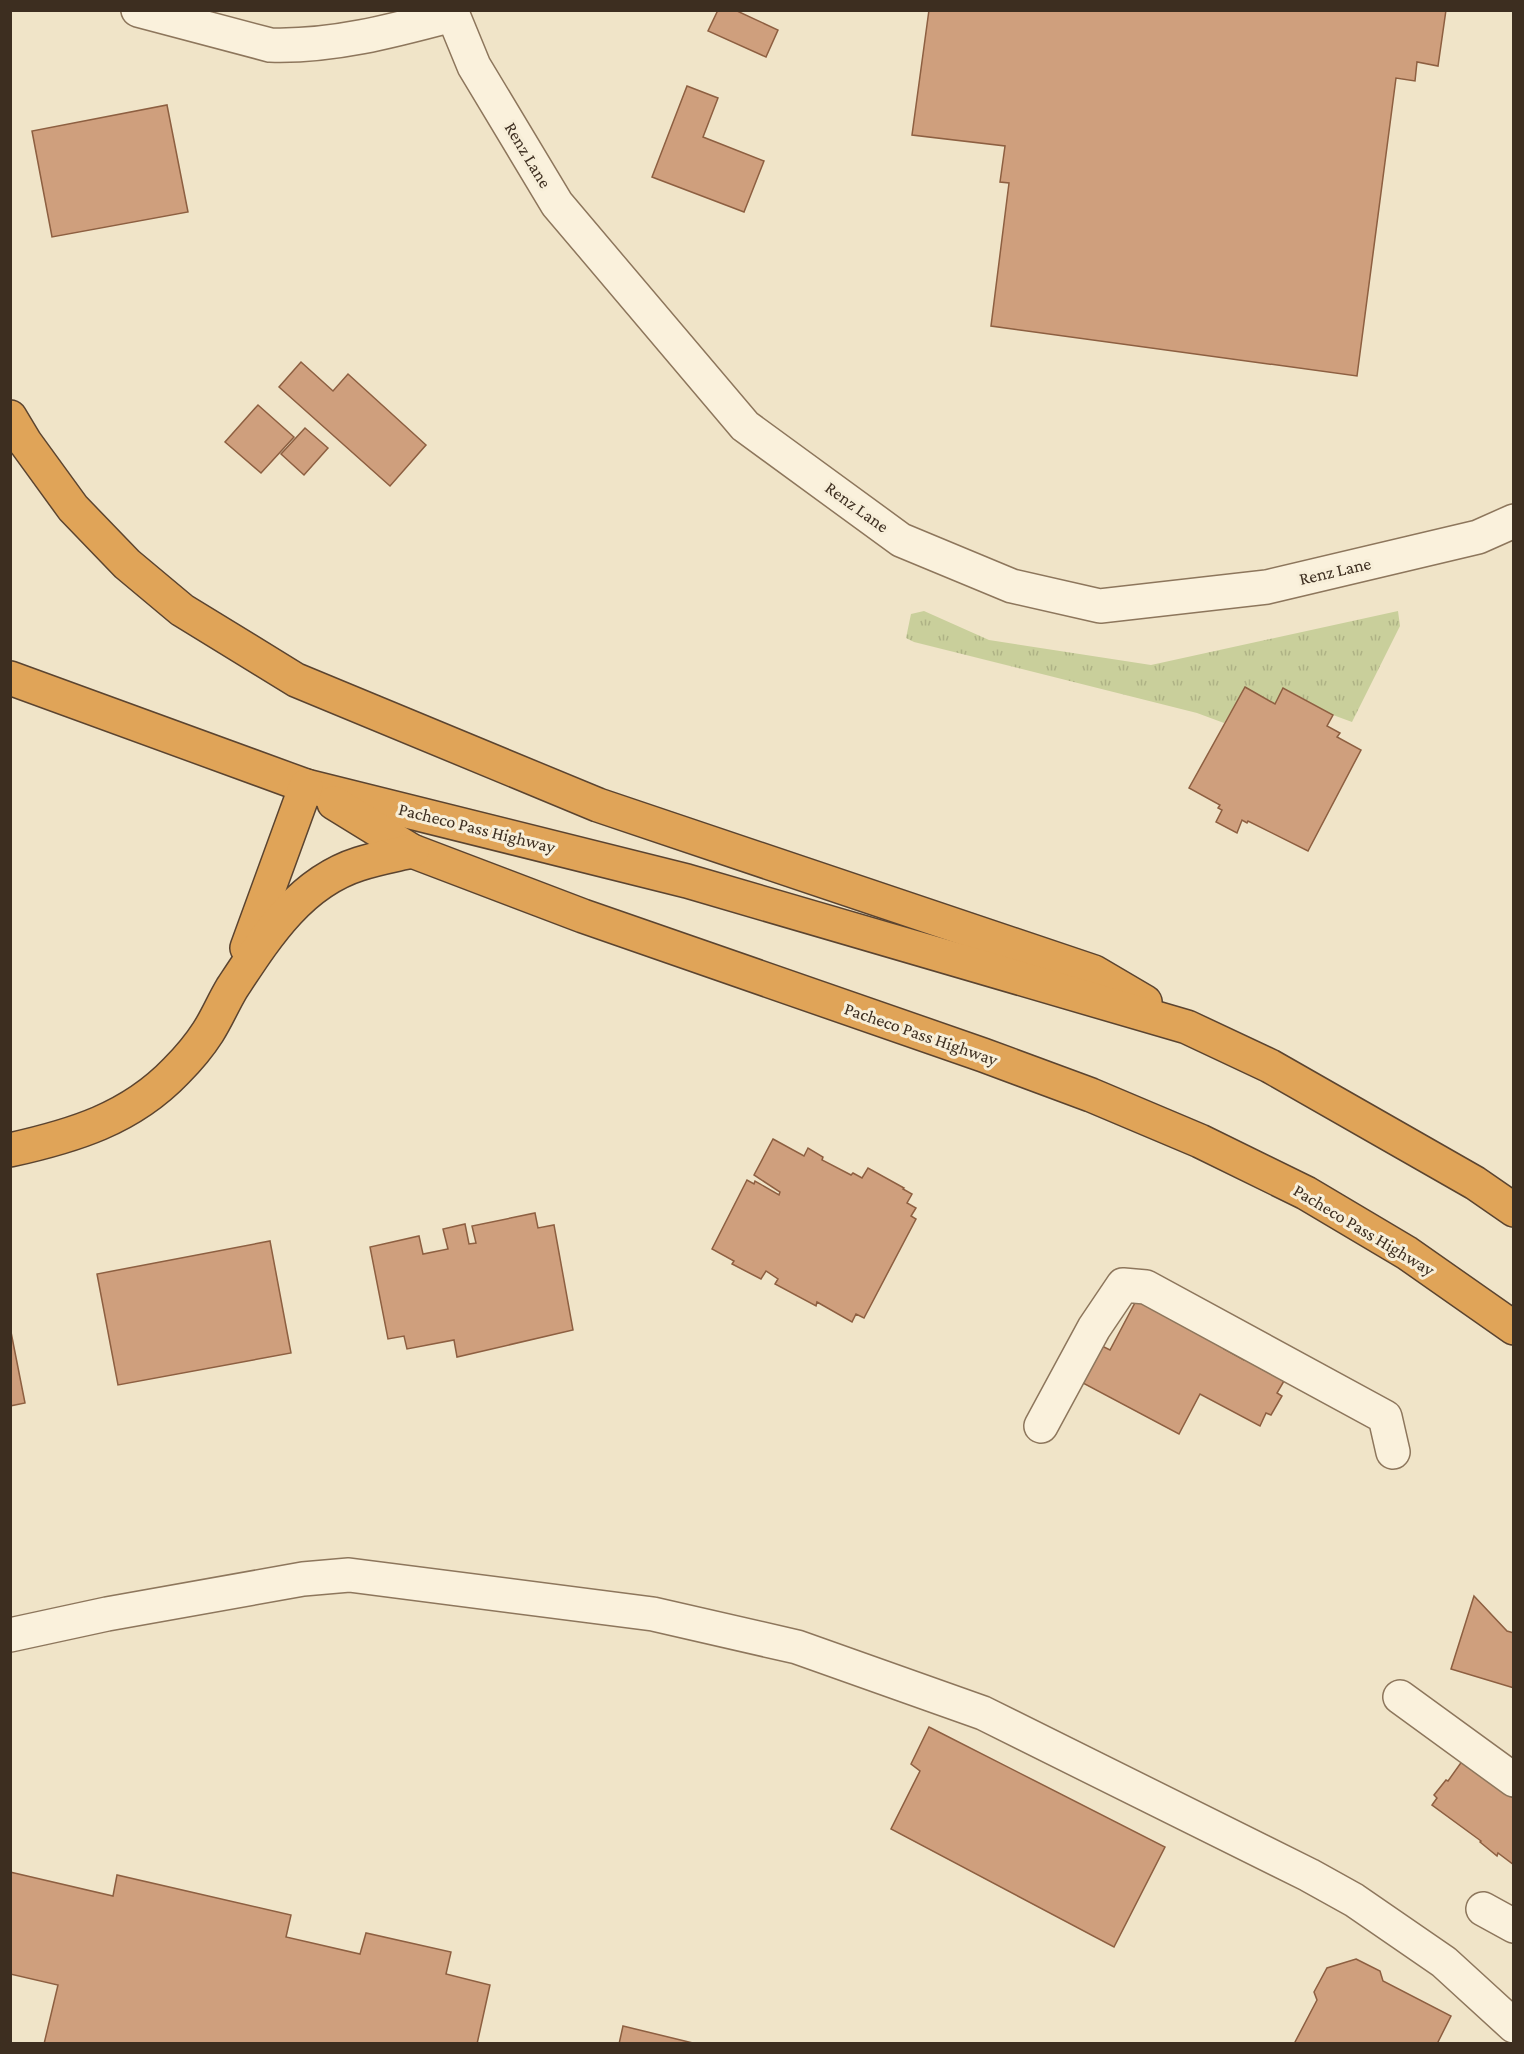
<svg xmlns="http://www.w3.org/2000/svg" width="1524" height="2054" viewBox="0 0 1524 2054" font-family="'Crimson Pro',serif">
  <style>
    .grass { fill: url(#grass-tufts) }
    .building { fill: #cf9f7d; stroke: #8d5f41; stroke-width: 1.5 }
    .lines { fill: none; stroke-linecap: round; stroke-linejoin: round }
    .minor-casing { stroke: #8d765c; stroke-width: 36 }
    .highway-casing { stroke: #5b4430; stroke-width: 36 }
    .minor { stroke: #faf1dc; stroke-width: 33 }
    .highway { stroke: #e0a458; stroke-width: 33 }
    .labels { text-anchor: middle; stroke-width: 6; stroke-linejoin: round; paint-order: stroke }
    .street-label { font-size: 18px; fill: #3d2e20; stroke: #f7eed8 }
  </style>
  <defs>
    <pattern id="grass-tufts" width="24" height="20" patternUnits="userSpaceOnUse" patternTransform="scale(1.5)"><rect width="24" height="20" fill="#c9cf9b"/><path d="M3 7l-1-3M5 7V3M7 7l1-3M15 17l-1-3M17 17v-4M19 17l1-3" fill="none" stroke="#aeb285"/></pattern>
  </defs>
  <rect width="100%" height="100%" fill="#f0e4c8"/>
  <polygon class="grass" points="924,611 989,640 1151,665 1398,611 1400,626 1352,722 1333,715 1284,688 1275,704 1245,688 1224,723 1197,713 914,642 906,638 911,614"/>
  <g class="building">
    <polygon points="718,10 735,10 778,30 766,57 708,31"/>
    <polygon points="929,10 1446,10 1438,66 1417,62 1415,81 1396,78 1357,376 991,326 1009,183 1000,182 1005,146 912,135"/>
    <polygon points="687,86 718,98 703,137 764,161 744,212 652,177"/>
    <polygon points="167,105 188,212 52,237 32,131"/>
    <polygon points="301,362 333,391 348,374 426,445 390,486 279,387"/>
    <polygon points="258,405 294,437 261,473 225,442"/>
    <polygon points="305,428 328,448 304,475 281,454"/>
    <polygon points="1245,687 1275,704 1283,688 1333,715 1327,726 1340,733 1337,737 1361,750 1308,851 1248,821 1247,823 1242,820 1237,833 1216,822 1222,810 1218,808 1220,805 1189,788"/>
    <polygon points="773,1139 804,1156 808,1148 823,1157 822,1160 851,1175 853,1173 862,1178 868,1168 904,1188 903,1189 912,1194 907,1203 916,1208 911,1216 916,1219 864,1318 856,1314 852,1322 817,1302 816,1306 775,1284 778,1279 766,1271 761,1279 732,1264 734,1261 712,1249 747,1180 754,1184 755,1181 779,1195 780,1192 754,1175"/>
    <polygon points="535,1213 538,1228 554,1225 573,1330 457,1357 454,1340 407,1349 404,1336 388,1339 370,1247 419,1236 423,1254 448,1249 443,1229 465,1224 469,1244 476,1243 472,1226"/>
    <polygon points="270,1241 291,1353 118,1385 97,1274"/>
    <polygon points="1137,1299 1227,1343 1224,1349 1244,1360 1248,1353 1261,1361 1258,1367 1284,1381 1277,1393 1282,1396 1271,1415 1266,1413 1260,1426 1200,1394 1179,1434 1081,1382 1100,1345 1110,1350"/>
    <polygon points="10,1327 25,1403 10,1406"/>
    <polygon points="1474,1596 1507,1631 1514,1633 1514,1688 1451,1669"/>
    <polygon points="929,1727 1165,1847 1114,1947 891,1829 920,1771 911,1764"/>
    <polygon points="1465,1757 1514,1792 1514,1865 1498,1853 1497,1856 1480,1842 1481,1841 1432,1805 1437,1798 1434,1795 1446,1780 1448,1781"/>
    <polygon points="10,1872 113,1896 117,1875 291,1915 286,1937 360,1954 366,1933 451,1952 446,1974 490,1985 477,2044 44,2044 58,1985 10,1974"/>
    <polygon points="1356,1959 1380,1971 1383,1981 1451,2016 1437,2044 1294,2044 1317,2000 1314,1992 1327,1968"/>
    <polygon points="623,2026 697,2044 619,2044"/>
  </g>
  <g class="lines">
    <g class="minor-casing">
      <g id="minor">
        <path d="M138,10L270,45C332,47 392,31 452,15"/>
        <polyline points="451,10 474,66 557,204 745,426 901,540 1012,586 1100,606 1267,587 1478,537 1514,521"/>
        <polyline points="1041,1426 1094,1328 1123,1285 1146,1287 1385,1417 1393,1452"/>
        <polyline points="10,1635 107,1614 303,1579 349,1575 653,1614 797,1647 983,1713 1309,1875 1354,1900 1444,1962 1514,2026"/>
        <polyline points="1400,1697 1514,1780"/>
        <polyline points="1483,1909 1514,1926"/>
      </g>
    </g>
    <g class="highway-casing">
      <g id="highway">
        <polyline points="10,417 25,442 73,508 127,564 182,610 296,680 598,805 1094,972 1145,1002"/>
        <polyline points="10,678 306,786 687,881 1187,1027 1270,1066 1475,1183 1514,1210"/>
        <polyline points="334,803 412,851 583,916 983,1055 1091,1095 1200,1141 1306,1193 1407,1253 1514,1328"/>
        <polyline points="247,948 306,786"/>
        <path d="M10,1150C73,1136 130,1119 176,1071C187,1060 199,1046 208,1032C217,1018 223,1003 232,988C265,938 299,883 359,864C377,858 395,855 412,851"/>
      </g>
    </g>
    <use href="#minor" class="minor"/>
    <use href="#highway" class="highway"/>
  </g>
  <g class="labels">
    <g class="street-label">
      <text transform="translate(528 155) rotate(59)" y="6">Renz Lane</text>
      <text transform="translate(857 507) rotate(36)" y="6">Renz Lane</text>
      <text transform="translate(1335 571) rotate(-13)" y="6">Renz Lane</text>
      <text transform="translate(477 828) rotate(14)" y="6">Pacheco Pass Highway</text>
      <text transform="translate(921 1034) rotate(19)" y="6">Pacheco Pass Highway</text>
      <text transform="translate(1364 1230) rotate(31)" y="6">Pacheco Pass Highway</text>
    </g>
  </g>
  <rect width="1524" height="2054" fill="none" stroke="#3d2e20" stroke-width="24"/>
</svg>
